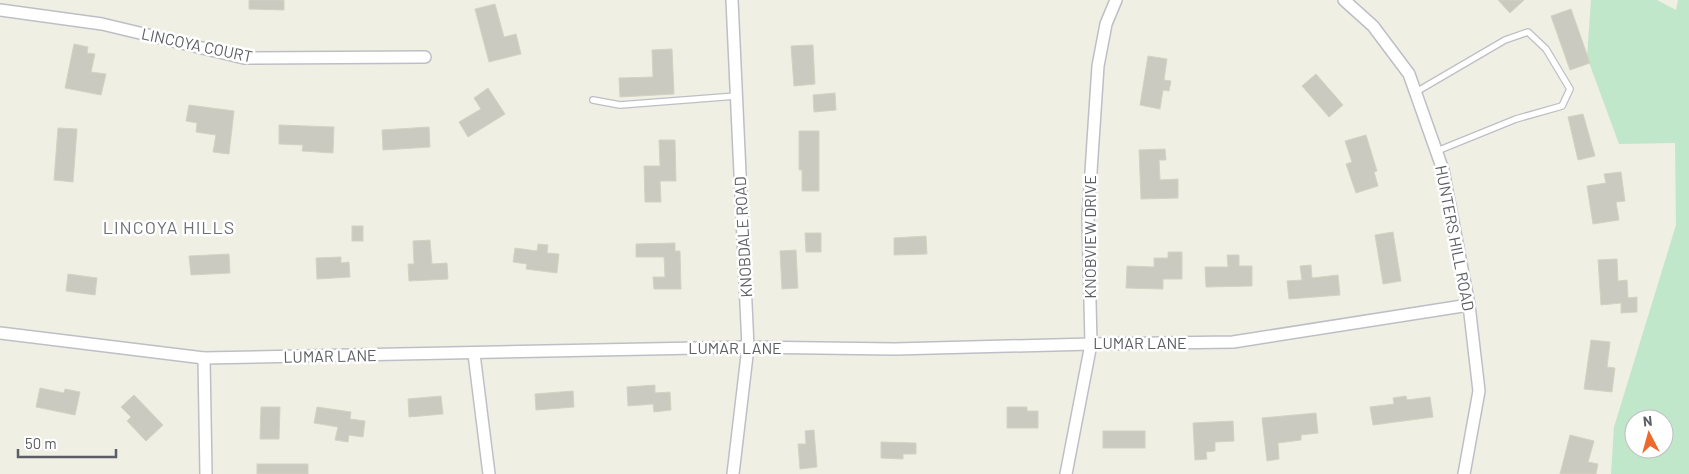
<svg xmlns="http://www.w3.org/2000/svg" width="1689" height="474" viewBox="0 0 1689 474" font-family="Barlow,sans-serif">
  <style>
    .green { fill: #c0e7c9; fill-rule: evenodd }
    .building { fill: #cacac0; stroke: #d4d3c2 }
    .lines { fill: none; stroke-linecap: round; stroke-linejoin: round }
    .lane-casing { stroke: #bebfc6; stroke-width: 8 }
    .street-casing { stroke: #bebfc6; stroke-width: 14 }
    .lane { stroke: #fff; stroke-width: 5.5 }
    .street { stroke: #fff; stroke-width: 11 }
    .labels { text-anchor: middle; stroke-width: 5; stroke-linejoin: round; paint-order: stroke }
    .street-label { font-size: 16px; fill: #5c5e65; stroke: #fff }
    .neighbourhood-label { font-size: 18px; letter-spacing: 1px; fill: #6d7077; stroke: #fff }
  </style>
  <rect width="100%" height="100%" fill="#efefe4"/>
  <path class="green" d="M1591,0H1657L1676,10L1678,0H1689V474H1611L1614,427L1676,225L1675,143L1619,144L1587,57ZM1634,419H1664V449H1634Z"/>
  <g class="building">
    <polygon points="249,0 284,0 284,10 249,9"/>
    <polygon points="1498,0 1524,0 1510,13"/>
    <polygon points="495,4 504,37 516,34 521,54 489,62 475,9"/>
    <polygon points="1571,9 1590,63 1570,70 1551,16"/>
    <polygon points="74,44 88,47 87,53 95,54 91,72 106,74 101,95 65,88"/>
    <polygon points="813,45 815,84 794,86 791,46"/>
    <polygon points="672,49 674,94 620,97 619,78 653,77 652,50"/>
    <polygon points="1148,56 1167,59 1164,80 1171,81 1169,91 1163,90 1160,109 1140,105"/>
    <polygon points="1316,74 1343,105 1329,117 1302,86"/>
    <polygon points="488,88 505,114 468,137 459,122 481,109 474,98"/>
    <polygon points="835,93 836,110 814,112 813,95"/>
    <polygon points="189,105 234,111 229,154 213,152 216,135 196,132 197,123 186,121"/>
    <polygon points="1583,114 1595,156 1578,160 1568,117"/>
    <polygon points="279,125 334,127 333,153 302,151 303,145 279,144"/>
    <polygon points="429,127 430,147 383,150 382,130"/>
    <polygon points="58,128 77,129 73,182 54,180"/>
    <polygon points="799,131 819,131 819,191 802,191 802,170 799,170"/>
    <polygon points="1366,135 1377,171 1374,172 1378,186 1356,193 1346,164 1352,162 1345,141"/>
    <polygon points="659,140 675,140 676,181 660,181 661,202 645,202 644,166 660,166"/>
    <polygon points="1165,149 1166,160 1159,160 1160,180 1178,179 1178,198 1141,199 1139,150"/>
    <polygon points="1621,172 1625,201 1616,202 1619,220 1593,224 1587,186 1606,183 1604,174"/>
    <rect x="352" y="226" width="11" height="15"/>
    <polygon points="1393,232 1401,281 1383,284 1375,235"/>
    <polygon points="805,233 821,233 821,252 806,252"/>
    <polygon points="926,236 927,254 894,255 894,238"/>
    <polygon points="430,240 432,264 447,263 448,279 409,281 408,264 414,264 413,241"/>
    <polygon points="675,243 675,251 680,251 681,289 654,289 653,277 665,277 664,257 636,257 636,244"/>
    <polygon points="538,244 548,245 547,253 559,254 557,273 526,269 527,264 513,262 515,248 537,251"/>
    <polygon points="796,250 798,288 782,289 780,251"/>
    <polygon points="1168,252 1182,252 1182,279 1163,279 1163,289 1126,288 1127,266 1154,267 1154,258 1168,258"/>
    <polygon points="229,254 230,273 191,275 189,256"/>
    <polygon points="1227,255 1239,255 1239,266 1252,266 1252,286 1206,287 1205,267 1228,267"/>
    <polygon points="341,257 341,263 349,262 350,277 317,279 316,258"/>
    <polygon points="1617,259 1618,281 1627,280 1628,298 1637,297 1637,312 1621,313 1621,303 1601,305 1598,260"/>
    <polygon points="1311,265 1312,278 1338,275 1340,295 1289,299 1287,281 1302,280 1300,266"/>
    <polygon points="68,274 97,278 95,295 66,291"/>
    <polygon points="1591,340 1610,342 1607,367 1615,368 1612,392 1584,389"/>
    <polygon points="655,385 655,393 670,392 671,410 654,412 653,404 628,406 627,387"/>
    <polygon points="40,388 64,393 65,389 80,392 75,415 36,407"/>
    <polygon points="573,391 574,407 536,410 535,394"/>
    <polygon points="134,395 163,425 146,441 127,421 131,417 121,407"/>
    <polygon points="441,396 443,414 409,417 408,399"/>
    <polygon points="1406,396 1407,400 1430,397 1433,417 1373,425 1370,407 1394,404 1393,398"/>
    <polygon points="261,407 280,407 279,439 260,439"/>
    <polygon points="317,407 351,412 350,419 365,421 363,437 349,435 348,442 335,440 338,427 314,423"/>
    <polygon points="1007,407 1027,407 1027,411 1038,411 1038,428 1007,428"/>
    <polygon points="1316,413 1318,433 1301,435 1301,440 1278,443 1279,459 1267,461 1262,418"/>
    <polygon points="1233,421 1234,441 1215,442 1215,451 1206,452 1207,459 1195,460 1193,423"/>
    <polygon points="814,430 817,467 800,469 798,444 806,444 805,431"/>
    <rect x="1103" y="431" width="42" height="17"/>
    <polygon points="1570,435 1594,441 1588,462 1598,464 1596,474 1560,474"/>
    <polygon points="881,442 916,443 916,454 903,454 903,459 881,458"/>
    <rect x="257" y="464" width="51" height="10"/>
  </g>
  <g class="lines">
    <g class="lane-casing">
      <g id="lane">
        <polyline points="1416,92 1505,40 1528,32 1546,49 1570,89 1562,106 1516,119 1437,151"/>
        <polyline points="593,100 620,105 736,96"/>
      </g>
    </g>
    <g class="street-casing">
      <g id="street">
        <polyline points="732,0 748,347 733,474"/>
        <polyline points="1344,0 1373,26 1409,74 1443,170 1469,305 1479,391 1464,474"/>
        <polyline points="0,10 102,24 244,58 425,57"/>
        <polyline points="0,333 204,358 748,347 895,349 1091,344 1233,342 1469,305"/>
        <polyline points="474,354 489,474"/>
        <polyline points="204,358 206,474"/>
        <polyline points="1066,474 1091,344 1088,217 1098,66 1106,24 1116,0"/>
      </g>
    </g>
    <use href="#lane" class="lane"/>
    <use href="#street" class="street"/>
  </g>
  <g class="labels">
    <g class="street-label">
      <text transform="translate(197 45) rotate(12)" y="6">LINCOYA COURT</text>
      <text transform="translate(743 237) rotate(-93)" y="6">KNOBDALE ROAD</text>
      <text transform="translate(1090 237) rotate(-90)" y="6">KNOBVIEW DRIVE</text>
      <text transform="translate(1455 238) rotate(79)" y="6">HUNTERS HILL ROAD</text>
      <text x="1140" y="349">LUMAR LANE</text>
      <text x="735" y="354">LUMAR LANE</text>
      <text transform="translate(330 356) rotate(-1)" y="6">LUMAR LANE</text>
    </g>
    <g class="neighbourhood-label">
      <text x="169" y="234">LINCOYA HILLS</text>
    </g>
  </g>
  <g transform="translate(1649 434) rotate(354)"><circle r="24" fill="#ffffff" stroke="#bebfc1"/>
  <path d="M0-4L9 19L0 12L-9 19Z" fill="#ed692c"/>
  <text y="-8" font-size="14" font-weight="bold" text-anchor="middle" fill="#5c5e65">N</text>
  </g>
  <path d="M18 449v8h98v-8" fill="none" stroke="#5c5e65" stroke-width="2.5"/>
  <text x="25" y="449" font-size="15" fill="#5c5e65" stroke="#ffffff" stroke-width="4" paint-order="stroke">50 m</text>
</svg>
